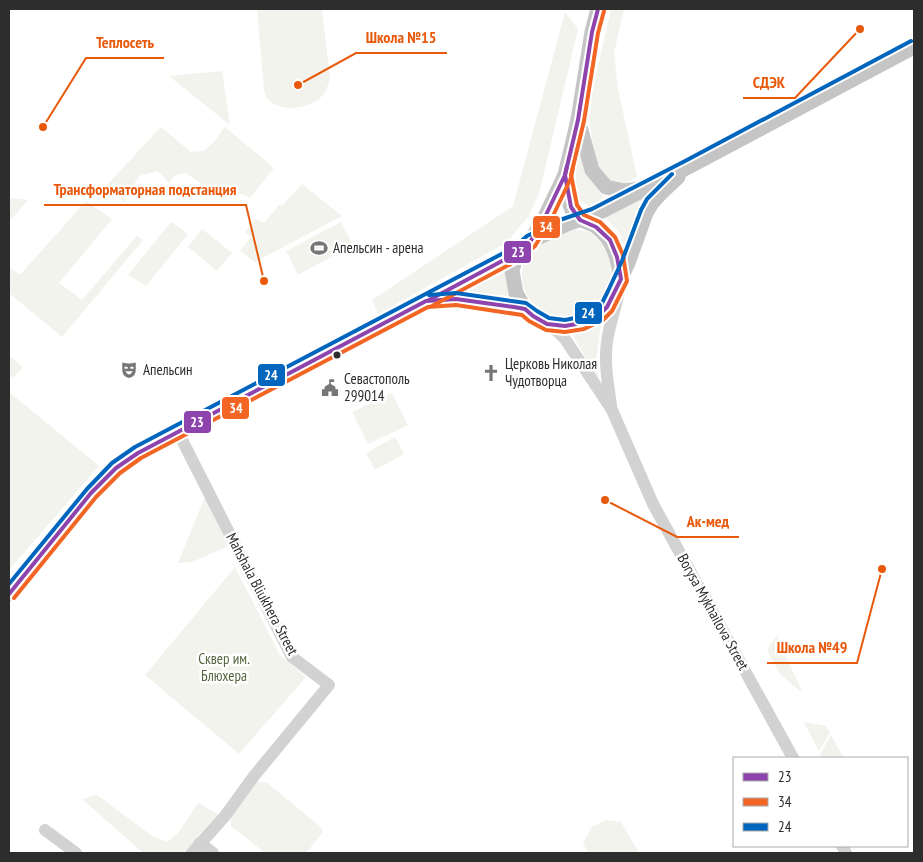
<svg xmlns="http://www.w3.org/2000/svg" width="923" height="862" viewBox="0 0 923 862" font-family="'PT Sans Narrow',sans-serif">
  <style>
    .green { fill: #f1f3ec }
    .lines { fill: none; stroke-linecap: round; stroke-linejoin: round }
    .minor { stroke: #d2d2d2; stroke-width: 12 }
    .major { stroke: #c5c5c5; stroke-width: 15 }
    .bus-1-casing { stroke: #fff; stroke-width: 8 }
    .bus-2-casing { stroke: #fff; stroke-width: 8 }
    .bus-3-casing { stroke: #fff; stroke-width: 8 }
    .bus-1 { stroke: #8e44ad; stroke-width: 4 }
    .bus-2 { stroke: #f26522; stroke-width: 4 }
    .bus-3 { stroke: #0065bd; stroke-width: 4 }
    .bus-dot { fill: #2d2d2d; stroke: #fff; stroke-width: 2 }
    .labels { text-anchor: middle; stroke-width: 5; stroke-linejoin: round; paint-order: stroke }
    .poi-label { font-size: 15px; fill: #2d2d2d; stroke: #fff; text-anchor: start }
    .street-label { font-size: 15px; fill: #2d2d2d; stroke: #fff }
    .park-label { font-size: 15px; fill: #55653f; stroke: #fff }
    .leader { fill: none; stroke: #e8590c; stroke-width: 2 }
    .callout-dot { fill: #e8590c; stroke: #fff; stroke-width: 2 }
    .callout-label { font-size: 16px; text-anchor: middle; font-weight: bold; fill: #e8590c; stroke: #fff; stroke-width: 5; stroke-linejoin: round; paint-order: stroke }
    .line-badge { stroke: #fff; stroke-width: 2 }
    .badge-label { font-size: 14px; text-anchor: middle; font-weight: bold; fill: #fff }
  </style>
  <rect width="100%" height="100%" fill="#fff"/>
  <g class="green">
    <path d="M257,9H322L330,79C328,85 326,92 321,97C310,108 282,113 269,100C266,97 265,93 264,90Z"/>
    <polygon points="611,9 624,9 614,53 618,89 637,177 624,184 608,179 596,162 589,118 592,93"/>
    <polygon points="565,12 578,29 539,194 528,217 506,243 378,314 372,300 513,206"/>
    <polygon points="222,71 230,125 169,76"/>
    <polygon points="161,127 191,152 204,151 214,142 225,127 274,168 250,198 230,189 218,196 186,173 175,175 169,183 158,171 139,176 124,202 107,185"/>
    <polygon points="578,147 585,172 604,198 589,206 576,199 572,177"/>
    <polygon points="302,184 342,216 255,262 240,251 251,237 245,232 255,219 264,223 280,204 282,206"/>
    <polygon points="643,196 626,249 618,231 604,216"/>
    <polygon points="9,198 28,200 9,222"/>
    <polygon points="86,201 112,219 59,283 82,300 137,236 143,240 62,337 9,293 9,267 20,275"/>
    <polygon points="171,222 188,234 146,286 128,275"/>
    <polygon points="341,222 353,245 298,275 286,251"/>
    <polygon points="202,229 232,253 217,271 188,247"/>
    <path d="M571,229L586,231L598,235C602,242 609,250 612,258C615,266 613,277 610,284C608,291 604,299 599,305C573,332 524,315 522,277C522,268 525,258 526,250Z"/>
    <polygon points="505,268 506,283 511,296 461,291"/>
    <polygon points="601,323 596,361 600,384 571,332 586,330"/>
    <polygon points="9,355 23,367 13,378 9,374"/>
    <polygon points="9,392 99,466 9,570"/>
    <polygon points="392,393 408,425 368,444 352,412"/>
    <polygon points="395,437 404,454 375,470 366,453"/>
    <polygon points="204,499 207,499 230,540 226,547 192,562 178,563"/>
    <polygon points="235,567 280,655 306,677 239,754 145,675"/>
    <path d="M778,634C780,654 797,673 802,693L780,674L767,650Z"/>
    <polygon points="804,722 826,726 830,733 819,751"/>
    <polygon points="831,735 844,758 823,758 820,754"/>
    <polygon points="257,782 266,782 321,827 323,832 306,853 265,853 231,826 231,817"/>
    <polygon points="97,795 152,836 167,842 179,832 198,803 218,814 186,853 143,853 82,799"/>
    <polygon points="606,820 621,822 639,853 588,853 583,843 592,827"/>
  </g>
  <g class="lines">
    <g class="minor">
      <polyline points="547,324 558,332 565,339 612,410 653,504 793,758"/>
      <path d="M611,405C608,384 604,363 607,342C609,325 616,308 619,291"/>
      <polyline points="178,432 292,657 329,685 254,776 225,816 192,853"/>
      <polyline points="45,830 76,853"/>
      <polyline points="200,843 213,853"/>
      <polyline points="842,846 846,853"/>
    </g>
    <g class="major">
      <polyline points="579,123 592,170 606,187 624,191 639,189"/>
      <path d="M565,175C567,187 567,203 574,213C581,223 588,221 597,227C614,240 618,259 621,279"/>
      <polyline points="531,241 569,223 594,215 690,166 914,47"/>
      <polyline points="517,253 512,271 516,293 525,309 533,316 547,324 565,326 582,323 599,315 607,307 628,263 646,213 652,203 661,193 678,177"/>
      <polyline points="433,301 456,299 525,309"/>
      <polyline points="9,594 91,493 116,468 138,453 481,272 517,253 530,242 545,217 565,175 578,120 592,32 598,9"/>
    </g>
    <g class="bus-1-casing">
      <g id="bus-1">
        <polyline points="429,300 517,253 530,242 545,217 565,175 567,166"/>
        <polyline points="9,594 91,493 116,468 138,453 426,301 456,299 514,307 525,309 533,316 547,324 565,326 582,323 599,315 607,307 621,279 617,257 610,240 596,227 580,220 571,207 565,175 578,120 592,32 598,9"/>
      </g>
    </g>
    <g class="bus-2-casing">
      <g id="bus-2">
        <polyline points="432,306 520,259 535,246 551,220 571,178 573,167"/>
        <polyline points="14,598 96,497 120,473 141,458 428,307 456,305 522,315 529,321 546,330 565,332 584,329 603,320 612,311 627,281 623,255 615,237 600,222 584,215 577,205 571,175 584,121 598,33 604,11"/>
      </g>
    </g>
    <g class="bus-3-casing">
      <g id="bus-3">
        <polyline points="429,295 456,293 526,303 537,311 549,318 565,320 580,317 595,310 602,303 608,291 622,261 641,210 647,199 672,174"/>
        <polyline points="9,584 87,489 112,463 135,447 513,248 527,236 557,221 592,209 687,160 911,41"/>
      </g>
    </g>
    <use href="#bus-1" class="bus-1"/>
    <use href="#bus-2" class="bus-2"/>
    <use href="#bus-3" class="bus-3"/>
  </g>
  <defs>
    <g id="stadium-bare" transform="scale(1.35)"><path d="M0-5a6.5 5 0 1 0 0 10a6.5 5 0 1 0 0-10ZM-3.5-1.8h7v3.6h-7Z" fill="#767676" stroke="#fff" stroke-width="2.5" paint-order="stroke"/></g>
    <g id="theatre-bare" transform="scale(1.35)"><path d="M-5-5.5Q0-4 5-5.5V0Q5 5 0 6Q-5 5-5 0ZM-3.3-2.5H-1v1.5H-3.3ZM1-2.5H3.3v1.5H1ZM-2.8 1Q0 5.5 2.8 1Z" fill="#767676" stroke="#fff" stroke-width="2.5" paint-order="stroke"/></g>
    <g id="church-bare" transform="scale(1.35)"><path d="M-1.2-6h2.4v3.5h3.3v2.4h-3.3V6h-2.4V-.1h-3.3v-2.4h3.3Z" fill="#767676" stroke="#fff" stroke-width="2.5" paint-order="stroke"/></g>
    <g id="civic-bare" transform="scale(1.35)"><path d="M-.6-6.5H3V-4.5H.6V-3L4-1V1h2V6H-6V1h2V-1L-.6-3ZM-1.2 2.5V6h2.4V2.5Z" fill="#767676" stroke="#fff" stroke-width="2.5" paint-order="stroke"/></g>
  </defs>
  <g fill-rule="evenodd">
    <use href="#stadium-bare" x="319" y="248"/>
    <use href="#theatre-bare" x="129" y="370"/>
    <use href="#church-bare" x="491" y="373"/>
    <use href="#civic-bare" x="330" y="388"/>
  </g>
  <circle class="bus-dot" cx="337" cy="355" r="4.5"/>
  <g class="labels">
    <g class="poi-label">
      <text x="333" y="253">Апельсин - арена</text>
      <text x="505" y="369">Церковь Николая<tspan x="505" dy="17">Чудотворца</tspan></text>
      <text x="143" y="375">Апельсин</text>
      <text x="344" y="384">Севастополь<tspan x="344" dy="17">299014</tspan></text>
    </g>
    <g class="street-label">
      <text transform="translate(262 594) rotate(62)" y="5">Mahshala Bliukhera Street</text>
      <text transform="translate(713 612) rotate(61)" y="5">Borysa Mykhailova Street</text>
    </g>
    <g class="park-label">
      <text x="224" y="664">Сквер им.<tspan x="224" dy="17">Блюхера</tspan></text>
    </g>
  </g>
  <path class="leader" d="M298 85L356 53H447M43 127L86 58H164M860 29L795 98H743M264 281L246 205H44M605 500L677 537H739M882 569L857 663H767"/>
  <g class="callout-dot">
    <circle cx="298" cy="85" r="5"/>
    <circle cx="43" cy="127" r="5"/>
    <circle cx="860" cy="29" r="5"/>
    <circle cx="264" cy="281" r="5"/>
    <circle cx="605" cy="500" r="5"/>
    <circle cx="882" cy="569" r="5"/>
  </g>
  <g class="callout-label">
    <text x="401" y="43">Школа №15</text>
    <text x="125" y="48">Теплосеть</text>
    <text x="769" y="88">СДЭК</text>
    <text x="145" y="195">Трансформаторная подстанция</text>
    <text x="708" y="527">Ак-мед</text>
    <text x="812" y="653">Школа №49</text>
  </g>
  <g class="line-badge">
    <rect x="532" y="215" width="29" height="24" rx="5" fill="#f26522"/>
    <rect x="503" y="240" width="29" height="24" rx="5" fill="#8e44ad"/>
    <rect x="574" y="301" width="29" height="24" rx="5" fill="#0065bd"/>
    <rect x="257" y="363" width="29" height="24" rx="5" fill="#0065bd"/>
    <rect x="221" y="396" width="29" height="24" rx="5" fill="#f26522"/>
    <rect x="183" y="410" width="29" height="24" rx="5" fill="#8e44ad"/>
  </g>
  <g class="badge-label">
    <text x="546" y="232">34</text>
    <text x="518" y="257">23</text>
    <text x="588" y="318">24</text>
    <text x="271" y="380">24</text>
    <text x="236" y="413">34</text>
    <text x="197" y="427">23</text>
  </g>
  <rect width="923" height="862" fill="none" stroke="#2d2d2d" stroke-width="20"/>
  <rect x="733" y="757" width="175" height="90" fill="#ffffff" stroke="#ababab"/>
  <rect x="743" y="773" width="25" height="8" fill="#8e44ad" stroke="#ababab"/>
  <text x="778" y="782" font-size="15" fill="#2d2d2d">23</text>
  <rect x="743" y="798" width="25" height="8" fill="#f26522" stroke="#ababab"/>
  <text x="778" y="807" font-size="15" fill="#2d2d2d">34</text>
  <rect x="743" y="823" width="25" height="8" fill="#0065bd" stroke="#ababab"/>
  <text x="778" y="832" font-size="15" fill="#2d2d2d">24</text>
</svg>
